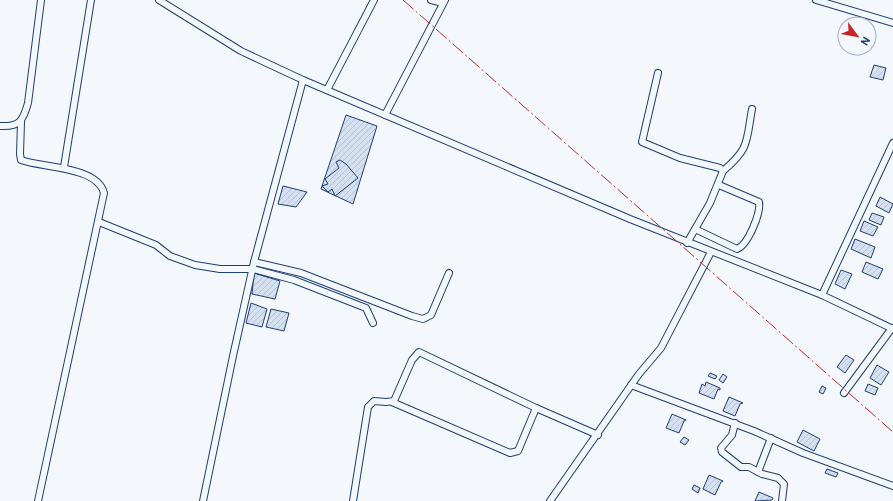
<svg xmlns="http://www.w3.org/2000/svg" width="893" height="501" viewBox="0 0 893 501" font-family="Overpass,sans-serif">
  <style>
    .building { fill: url(#building-hatch); stroke: #1d3f73 }
    .lines { fill: none; stroke-linecap: round; stroke-linejoin: round }
    .minor-casing { stroke: #1d3f73; stroke-width: 8 }
    .minor { stroke: #f4f7fb; stroke-width: 6 }
    .power { stroke: #c62828; stroke-width: 1; stroke-dasharray: 14 3 2 3; stroke-linecap: butt }
  </style>
  <defs>
    <pattern id="building-hatch" width="6" height="6" patternUnits="userSpaceOnUse"><rect width="6" height="6" fill="#d5e0f0"/><path d="M-1 1l2-2M0 6l6-6M5 7l2-2" fill="none" stroke="#b6c1d1"/></pattern>
  </defs>
  <rect width="100%" height="100%" fill="#f4f7fb"/>
  <g class="building">
    <polygon points="874,65 886,68 883,80 870,77"/>
    <polygon points="346,115 377,126 353,204 321,189"/>
    <polygon points="340,160 346,164 358,178 335,196 332,189 328,192 322,186 328,184 325,179 339,168 336,162"/>
    <polygon points="283,186 307,192 296,207 278,204"/>
    <polygon points="880,197 893,204 889,213 876,206"/>
    <polygon points="872,213 884,217 881,225 869,220"/>
    <polygon points="864,221 878,227 873,236 860,231"/>
    <polygon points="855,239 875,247 871,258 851,249"/>
    <polygon points="866,262 883,269 878,279 862,272"/>
    <polygon points="841,270 852,274 845,289 835,284"/>
    <polygon points="254,273 280,281 275,299 252,294"/>
    <polygon points="251,303 267,309 262,327 246,323"/>
    <polygon points="271,309 289,313 284,331 266,327"/>
    <polygon points="846,355 854,360 845,373 837,367"/>
    <polygon points="877,365 889,372 881,385 870,378"/>
    <polygon points="710,373 717,376 715,379 708,376"/>
    <polygon points="723,374 727,377 723,383 719,380"/>
    <polygon points="706,382 720,388 720,390 718,389 714,399 699,393 702,384 705,386"/>
    <polygon points="868,384 878,388 875,395 865,391"/>
    <polygon points="822,386 826,388 823,394 819,392"/>
    <polygon points="729,397 743,403 740,404 735,416 723,411"/>
    <polygon points="672,414 686,420 684,421 679,433 666,428"/>
    <polygon points="803,430 820,439 814,451 797,442"/>
    <polygon points="684,437 689,440 685,445 680,442"/>
    <polygon points="827,469 838,473 836,477 825,473"/>
    <polygon points="709,475 723,481 721,482 715,495 703,489"/>
    <polygon points="694,485 700,488 698,493 692,489"/>
    <polygon points="759,492 773,498 772,500 755,501"/>
  </g>
  <g class="lines">
    <g class="minor-casing">
      <g id="minor">
        <polyline points="159,0 241,51 303,80 630,219 822,295 893,329"/>
        <polyline points="431,0 443,3"/>
        <polyline points="816,0 893,23"/>
        <polyline points="658,73 642,142 680,158 720,168 723,171 710,203 687,243"/>
        <polyline points="327,90 374,0"/>
        <polyline points="385,115 445,0"/>
        <path d="M21,122L20,154L21,160C42,168 97,166 104,193L38,501"/>
        <path d="M0,126C20,127 23,121 28,103L41,0"/>
        <polyline points="64,167 91,0"/>
        <path d="M723,171C750,148 746,142 752,109"/>
        <polyline points="99,222 156,245 170,256 195,265 220,269 253,269 294,280 366,308 373,323"/>
        <path d="M695,229L737,249C748,245 761,213 759,202L719,185"/>
        <polyline points="254,262 301,273 412,316 423,319 431,315 449,273"/>
        <polyline points="822,295 893,143"/>
        <polyline points="631,385 754,431 803,453 893,486"/>
        <polyline points="844,393 892,328"/>
        <polyline points="392,402 510,453 518,451 536,408"/>
        <polyline points="735,423 732,435 721,448 722,452 741,467 749,467 762,474 778,478 784,484 782,501"/>
        <polyline points="758,472 771,438"/>
        <polyline points="203,501 233,356 254,262 303,80"/>
        <polyline points="353,501 368,407 374,401 386,402 394,401 412,360 419,352 536,408 598,435"/>
        <polyline points="550,501 639,374 661,348 711,252"/>
      </g>
    </g>
    <use href="#minor" class="minor"/>
    <polyline class="power" points="403,0 893,432"/>
  </g>
  <g transform="translate(857 36) rotate(122)"><circle r="19" fill="#f4f7fb" stroke="#9eadc5"/>
  <path d="M0-3L7 15L0 10L-7 15Z" fill="#c62828"/>
  <text y="-6" font-size="11" font-weight="bold" text-anchor="middle" fill="#1d3f73">N</text>
  </g>
</svg>
